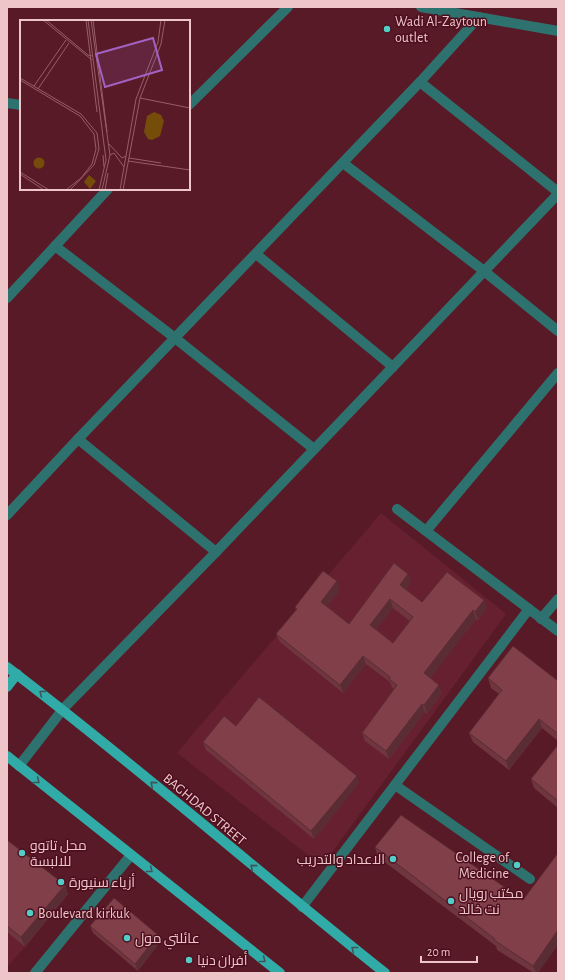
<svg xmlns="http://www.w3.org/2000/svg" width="565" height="980" viewBox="0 0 565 980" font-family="'Alegreya Sans',Cairo,sans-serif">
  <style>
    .built { fill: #67202f }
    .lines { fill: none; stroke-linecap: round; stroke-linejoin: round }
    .minor { stroke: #2e726f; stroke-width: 10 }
    .major { stroke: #31aba7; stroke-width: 10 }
    .wall { fill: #6f363f; fill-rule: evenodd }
    .shaded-wall { fill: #5a2c33 }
    .building { fill: #813f49; stroke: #5a2c33; fill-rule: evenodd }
    .oneway { stroke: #40555b }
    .poi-dot { fill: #54cdc8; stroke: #4d0e1d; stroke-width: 1.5 }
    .labels { text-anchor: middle; stroke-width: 3; stroke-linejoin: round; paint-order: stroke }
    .poi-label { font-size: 14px; fill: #eec5c9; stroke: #4d0e1d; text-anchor: start }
    .street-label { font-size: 14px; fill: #eec5c9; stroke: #4d0e1d }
    .inset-road { fill: none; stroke: #955e68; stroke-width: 1 }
    .view { fill: #a362c2; fill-opacity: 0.15; stroke: #a362c2; stroke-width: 2 }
    .inset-edge { fill: none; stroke: #eec5c9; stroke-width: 2 }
  </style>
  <rect width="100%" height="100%" fill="#591a27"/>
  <g class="built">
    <polygon points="381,513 506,614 322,866 177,753"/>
    <polygon points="7,932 25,947 7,967"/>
  </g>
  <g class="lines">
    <g class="minor">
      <polyline points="421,7 558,31"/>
      <polyline points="420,82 558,192"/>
      <polyline points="7,103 21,105"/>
      <polyline points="189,105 288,7"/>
      <polyline points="343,163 484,271 558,331"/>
      <polyline points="55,246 175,338 314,449"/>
      <polyline points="256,254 393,367"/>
      <polyline points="7,298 108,189"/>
      <polyline points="78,439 216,552"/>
      <polyline points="397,509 558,631"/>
      <polyline points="7,515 78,439 420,82 479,17"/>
      <polyline points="426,531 558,373"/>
      <polyline points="541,619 558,599"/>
      <polyline points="19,766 63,709 216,552 558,194"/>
      <polyline points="395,785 530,879"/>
      <polyline points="302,907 529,609"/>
      <polyline points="35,973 131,855"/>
    </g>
    <g class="major">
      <path d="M7,667C136,765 258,872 385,973"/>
      <polyline points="7,687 17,674"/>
      <polyline points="7,756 280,973"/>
    </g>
  </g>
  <g class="wall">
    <path d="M408,574L411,582L406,589L422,602L487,608L478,620L476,619L430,678L442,693L427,714L425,712L389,759L365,741L362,733L394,689L392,687L390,682L366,664L343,693L280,642L276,634L296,610L295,607L340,590L327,606L349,624ZM393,608L410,621L393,643L376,629Z"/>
    <polygon points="488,678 558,681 558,741 542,728 509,770 473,742 469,733 499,694 491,688"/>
    <polygon points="236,726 359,783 314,839 206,750 203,742"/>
    <polygon points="558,745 558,808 534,788 531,779"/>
    <polygon points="7,840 65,885 68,894 25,947 7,932"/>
    <polygon points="375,847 523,900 538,973 534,973 497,950 496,946 378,857"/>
    <polygon points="90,926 158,935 160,942 138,971 93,933"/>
  </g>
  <g class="shaded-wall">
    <polygon points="408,574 411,582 403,593 400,585"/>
    <polygon points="337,581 340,590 324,610 321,602"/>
    <polygon points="390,599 393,608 373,633 370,625"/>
    <polygon points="484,600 487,608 478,620 475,612"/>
    <polygon points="473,610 476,619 427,682 424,673"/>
    <polygon points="363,656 366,664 343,693 340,685"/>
    <polygon points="439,685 442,693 427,714 424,705"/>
    <polygon points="422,704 425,712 389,759 386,751"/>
    <polygon points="539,719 542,728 509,770 506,761"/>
    <polygon points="357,776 359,783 314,839 311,831"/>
    <polygon points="65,885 68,894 25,947 21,937"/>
    <polygon points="558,930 558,945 538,973 536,973 533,966"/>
    <polygon points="158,935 160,942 138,971 135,964"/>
  </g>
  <g class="building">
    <path d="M394,563L408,574L400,585L422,602L447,572L484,600L475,612L473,610L424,673L439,685L424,705L422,704L386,751L362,733L397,685L389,679L390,677L363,656L340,685L276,634L297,609L295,607L323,571L337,581L321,602L349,624ZM390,599L413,617L393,643L370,625Z"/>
    <polygon points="513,646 558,681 558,734 539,719 506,761 469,733 502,690 488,678"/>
    <polygon points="259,697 357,776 311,831 203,742 224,716 236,726"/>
    <polygon points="558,745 558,801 531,779"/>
    <polygon points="401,815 523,900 558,853 558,930 533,966 494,940 495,939 375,847"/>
    <polygon points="7,840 65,885 21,937 7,926"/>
    <polygon points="114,898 158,935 135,964 90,926"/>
  </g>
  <defs><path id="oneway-chevron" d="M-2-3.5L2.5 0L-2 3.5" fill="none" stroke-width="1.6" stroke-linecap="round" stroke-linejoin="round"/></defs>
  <g class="oneway">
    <use href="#oneway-chevron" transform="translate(42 693) rotate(-143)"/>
    <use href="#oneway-chevron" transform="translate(37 781) rotate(39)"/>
    <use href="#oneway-chevron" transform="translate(153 784) rotate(-140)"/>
    <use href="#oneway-chevron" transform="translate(253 867) rotate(-140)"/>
    <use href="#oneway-chevron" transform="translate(150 870) rotate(38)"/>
    <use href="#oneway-chevron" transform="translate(354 949) rotate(-141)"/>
    <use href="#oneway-chevron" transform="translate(263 960) rotate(38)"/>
  </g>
  <g class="poi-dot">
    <circle cx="387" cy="29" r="4"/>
    <circle cx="22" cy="853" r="4"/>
    <circle cx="393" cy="859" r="4"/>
    <circle cx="517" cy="865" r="4"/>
    <circle cx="61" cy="882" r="4"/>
    <circle cx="451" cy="901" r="4"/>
    <circle cx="30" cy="913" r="4"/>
    <circle cx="127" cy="938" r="4"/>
    <circle cx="189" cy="960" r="4"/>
  </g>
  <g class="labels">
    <g class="poi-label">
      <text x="395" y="26">Wadi Al-Zaytoun<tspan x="395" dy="16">outlet</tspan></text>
      <text x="30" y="850">محل تاتوو<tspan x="30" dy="16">للالبسة</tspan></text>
      <text x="509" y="862" text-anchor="end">College of<tspan x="509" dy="16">Medicine</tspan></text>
      <text x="385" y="864" text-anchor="end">الاعداد والتدريب</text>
      <text x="69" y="887">أزياء سنيورة</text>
      <text x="459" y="898">مكتب رويال<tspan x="459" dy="16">نت خالد</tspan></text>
      <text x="38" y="918">Boulevard kirkuk</text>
      <text x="135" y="943">عائلتي مول</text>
      <text x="197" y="965">أفران دنيا</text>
    </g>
    <g class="street-label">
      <text transform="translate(205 809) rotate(40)" y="5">BAGHDAD STREET</text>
    </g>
  </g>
  <g transform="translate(20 20)">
    <rect width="170" height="170" fill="#591a27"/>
    <path d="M134,92L141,95L144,101L140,116L132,120L128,119L124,112L127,96ZM13.5 143a5.5 5.5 0 1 1 11 0a5.5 5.5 0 1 1-11 0ZM69,155L76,161L70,169L64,162Z" fill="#764c0a"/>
    <path class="inset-road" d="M23,0L72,40M26,0L68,35L72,36M66,0L77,92M68,0L86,140L79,170M71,0L90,135L82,170M73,0L87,112M0,58L61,94L77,113L79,129L74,145L50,170M0,60L60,96L74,114L76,129L72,144L61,158L46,170M14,66L46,20M18,69L49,23M120,78L170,88M89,124L102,138L106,136M83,135L84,147M90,135L94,133L104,147M109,138L141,143M108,141L170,150M0,152L29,170M0,154L24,170M85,170L88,153M100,170L116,79L138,22L141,0M103,170L120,78L141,24L145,0"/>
    <path class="view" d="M133,18L142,50L85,67L76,34Z"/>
    <rect width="170" height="170" class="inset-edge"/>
  </g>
  <rect width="565" height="980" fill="none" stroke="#eec5c9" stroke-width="16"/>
  <path d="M421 956v6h56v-6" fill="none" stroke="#eec5c9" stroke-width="2"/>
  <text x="427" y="956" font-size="12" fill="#eec5c9" stroke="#4d0e1d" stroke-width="3" paint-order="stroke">20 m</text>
</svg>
